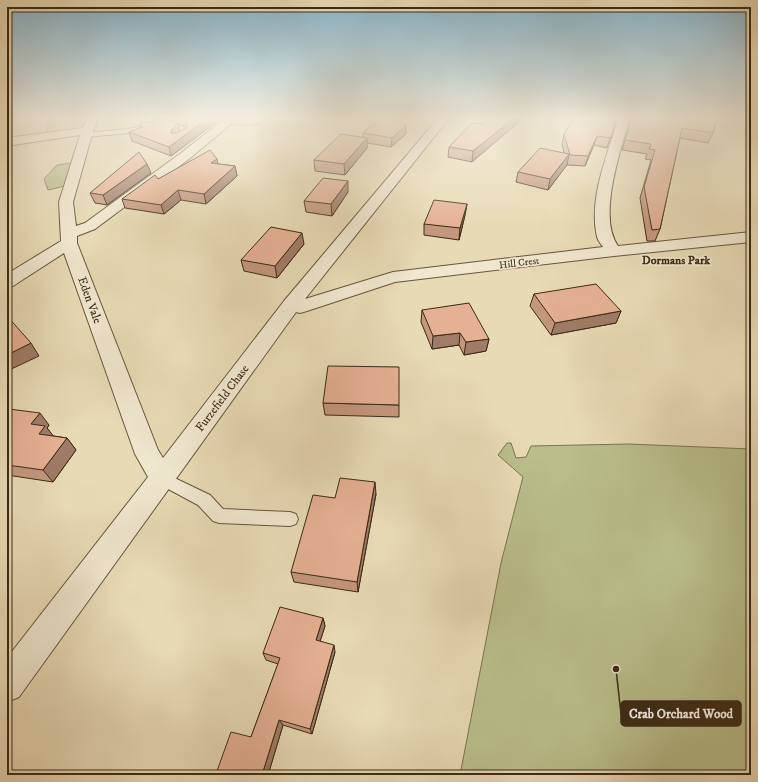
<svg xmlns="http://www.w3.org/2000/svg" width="758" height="782" viewBox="0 0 758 782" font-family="'IM FELL DW Pica',serif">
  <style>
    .green { fill: #b9be8b; stroke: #7a7450 }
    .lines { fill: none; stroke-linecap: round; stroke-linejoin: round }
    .service-casing { stroke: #66563e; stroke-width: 2 }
    .minor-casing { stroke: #66563e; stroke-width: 2 }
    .service { fill: #f0e7cf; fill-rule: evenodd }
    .minor { fill: #f0e7cf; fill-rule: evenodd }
    .wall { fill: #c5977e; stroke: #3a2a16; fill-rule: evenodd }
    .shaded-wall { fill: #a07b67; stroke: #3a2a16 }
    .building { fill: #e5b093; stroke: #3a2a16 }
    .labels { text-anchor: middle; stroke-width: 3.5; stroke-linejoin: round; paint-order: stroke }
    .far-street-label { font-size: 10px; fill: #3a2a16; stroke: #f0e7cf }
    .far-quarter-label { font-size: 12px; font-weight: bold; fill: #3a2a16; stroke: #f0e7cf }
    .street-label { font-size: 12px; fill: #3a2a16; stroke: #f0e7cf }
    .leader { fill: none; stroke: #3a2a16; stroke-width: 1.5 }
    .callout-dot { fill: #3a2a16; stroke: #f0e7cf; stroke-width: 1.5 }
    .callout { fill: #3a2a16; stroke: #3a2a16; stroke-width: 1.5 }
    .callout-label { font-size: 13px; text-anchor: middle; font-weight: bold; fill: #fff }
  </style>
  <rect width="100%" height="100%" fill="#e8dab5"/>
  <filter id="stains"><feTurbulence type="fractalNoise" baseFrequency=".005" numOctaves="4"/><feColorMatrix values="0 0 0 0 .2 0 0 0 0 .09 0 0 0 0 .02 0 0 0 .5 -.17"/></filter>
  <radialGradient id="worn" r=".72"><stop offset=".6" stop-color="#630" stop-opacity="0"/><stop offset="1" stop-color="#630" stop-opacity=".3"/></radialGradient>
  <g class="green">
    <polygon points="49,117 82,117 83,129 46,134"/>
    <polygon points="239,117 253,117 259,125 229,125"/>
    <polygon points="71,163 65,186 48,190 44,179 57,165"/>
    <polygon points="507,443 511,443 516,458 526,457 531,446 628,444 751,449 751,775 460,775 501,563 523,477 498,455"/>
  </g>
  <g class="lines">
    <g class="service-casing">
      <g id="service">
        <polygon points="168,122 188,129 188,135 179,141 175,141 175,139 182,134 182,131 168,126 128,133 86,137 83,135 86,133 128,129"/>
        <polygon points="162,472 210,495 223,509 290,512 296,514 298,519 296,524 290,526 219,523 213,521 198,505 157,483 154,478 157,473"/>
      </g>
    </g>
    <g class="minor-casing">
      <path id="minor" d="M88,117H99L93,131L73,202L76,226L85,223L181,153L227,117H239L189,159L95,229L77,236V243L158,450L163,458L284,301L439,117H450L305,299L393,272L603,247C601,244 598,241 597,237C588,199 608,153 619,117H630C621,150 597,216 618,246L751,232V242L614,256L395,282L307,311L300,313L296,312L19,697L7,702V658L148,477L135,454L64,253L13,286L7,287V274L61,241L59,202L80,135L7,146V138L83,128Z"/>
    </g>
    <use href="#service" class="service"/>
    <use href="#minor" class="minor"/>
  </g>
  <g class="wall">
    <path d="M158,117H223L171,156L132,141L129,132L140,128L139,125L159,120ZM178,124L187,127L180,131Z"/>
    <polygon points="617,117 607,148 594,145 585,166 567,165 567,164 548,190 516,182 518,172 564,153 562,144 564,134"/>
    <polygon points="632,117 717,117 713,133 708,143 680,138 660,229 655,241 647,241 640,198 651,160 645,159 647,154 622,150"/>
    <polygon points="484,124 472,162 448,157 449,147"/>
    <polygon points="406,125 406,134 391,147 367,143 367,148 345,175 315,171 314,160 363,138 363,133"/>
    <polygon points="218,164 235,166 237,176 206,204 181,200 164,214 125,208 122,199 158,179"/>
    <polygon points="151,173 107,205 95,203 90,193"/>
    <polygon points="348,192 332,216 306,212 304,201"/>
    <polygon points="467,204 465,215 459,240 424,235 424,224"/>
    <polygon points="304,244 277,278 244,271 241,260"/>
    <polygon points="534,294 621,311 616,323 551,335 530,306"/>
    <polygon points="422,310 489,339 486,351 464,355 459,345 432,349 421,322"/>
    <polygon points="323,403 399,405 399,417 325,415"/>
    <polygon points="7,411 49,425 47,428 53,436 67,438 76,450 53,482 7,475"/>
    <polygon points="376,494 358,592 294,582 291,572 335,498"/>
    <polygon points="323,618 325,626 320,641 335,652 312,734 283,725 268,775 225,775 217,771 251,737 278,664 266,660 263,653"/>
  </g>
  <g class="shaded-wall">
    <polygon points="158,117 168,117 168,121 160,122"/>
    <polygon points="210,117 223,117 171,156 169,147"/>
    <polygon points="516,117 525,117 472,162 473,151"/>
    <polygon points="178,123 180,132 174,142 171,130"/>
    <polygon points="406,125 406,134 391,147 392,138"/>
    <polygon points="597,136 594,145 585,166 588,156"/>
    <polygon points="367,138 367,148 345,175 344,164"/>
    <polygon points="569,154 567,165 548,190 550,179"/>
    <polygon points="217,159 219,168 211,163"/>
    <polygon points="147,164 151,173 107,205 103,195"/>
    <polygon points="235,166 237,176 206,204 204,194"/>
    <polygon points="348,181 348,192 332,216 331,204"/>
    <polygon points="178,190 181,200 164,214 161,205"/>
    <polygon points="467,204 465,215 459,240 460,228"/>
    <polygon points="302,233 304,244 277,278 275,266"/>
    <polygon points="621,311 616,323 551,335 555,323"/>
    <polygon points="460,333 459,345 432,349 433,336"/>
    <polygon points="489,339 486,351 464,355 466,342"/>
    <polygon points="31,343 39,356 7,371 7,355"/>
    <polygon points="40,413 49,425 47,428 55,438 49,446 31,424"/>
    <polygon points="67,438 76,450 53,482 43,470"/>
    <polygon points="375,482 376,494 358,592 357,582"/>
    <polygon points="323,618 325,626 318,648 316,640"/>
    <polygon points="334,645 335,652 312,734 310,729"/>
    <polygon points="279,720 283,725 268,775 262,775"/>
  </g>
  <g class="building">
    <polygon points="181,117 210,117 169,147 129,132 143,127 139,125 142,123 165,119 178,123 171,130 171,133 177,133 187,127 187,119"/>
    <polygon points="382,117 398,117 406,125 392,138 363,133"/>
    <polygon points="487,117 516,117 473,151 449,147 472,123 484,124"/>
    <polygon points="574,117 617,117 611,138 597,136 588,156 570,155 564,134"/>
    <polygon points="632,117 717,117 713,133 682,128 660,229 652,230 644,187 655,150 649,149 651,144 625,140"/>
    <polygon points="341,134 367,138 344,164 314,160"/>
    <polygon points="540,148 569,154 550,179 518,172"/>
    <polygon points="210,150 217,159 211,163 235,166 204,194 178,190 161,205 122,199 155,175 158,179"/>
    <polygon points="139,152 147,164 103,195 90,193"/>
    <polygon points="323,178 348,181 331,204 304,201"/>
    <polygon points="434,200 467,204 460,228 424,224"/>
    <polygon points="271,227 302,233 275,266 241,260"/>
    <polygon points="596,284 621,311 555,323 534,294"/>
    <polygon points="469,303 489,339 466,342 460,333 433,336 422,310"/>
    <polygon points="8,317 31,343 7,355 7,318"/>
    <polygon points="328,366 399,367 399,405 323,403"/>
    <polygon points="9,409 40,413 31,424 45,426 39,434 67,438 43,470 7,465 7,411"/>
    <polygon points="340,478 375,482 357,582 291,572 313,495 335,498"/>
    <polygon points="280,607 323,618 316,640 334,645 310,729 279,720 262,775 230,775 217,771 231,732 251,737 280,658 263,653"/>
  </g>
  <linearGradient id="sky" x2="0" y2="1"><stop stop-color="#88b7cf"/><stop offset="0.52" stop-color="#f5eede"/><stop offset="1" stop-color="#f5eede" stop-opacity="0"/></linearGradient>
  <rect width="758" height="227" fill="url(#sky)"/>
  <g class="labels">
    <g class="far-street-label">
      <text transform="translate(519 262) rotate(-7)" y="4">Hill Crest</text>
    </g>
    <g class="far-quarter-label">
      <text x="676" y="264">Dormans Park</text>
    </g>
    <g class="street-label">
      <text transform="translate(90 300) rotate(70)" y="4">Eden Vale</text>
      <text transform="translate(222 398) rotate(-53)" y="4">Furzefield Chase</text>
    </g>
  </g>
  <path class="leader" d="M616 669L621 714"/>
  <circle class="callout-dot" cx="616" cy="669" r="4"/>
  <rect class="callout" x="621" y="701" width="120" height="25" rx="4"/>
  <g class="callout-label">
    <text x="681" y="718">Crab Orchard Wood</text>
  </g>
  <rect width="758" height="782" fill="none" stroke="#e8dab5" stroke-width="24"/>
  <rect x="8" y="8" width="742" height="766" fill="none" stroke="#3a2a16" stroke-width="2"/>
  <rect x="12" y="12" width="734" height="758" fill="none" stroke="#3a2a16"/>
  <rect width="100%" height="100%" filter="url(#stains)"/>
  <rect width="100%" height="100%" fill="url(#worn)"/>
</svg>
